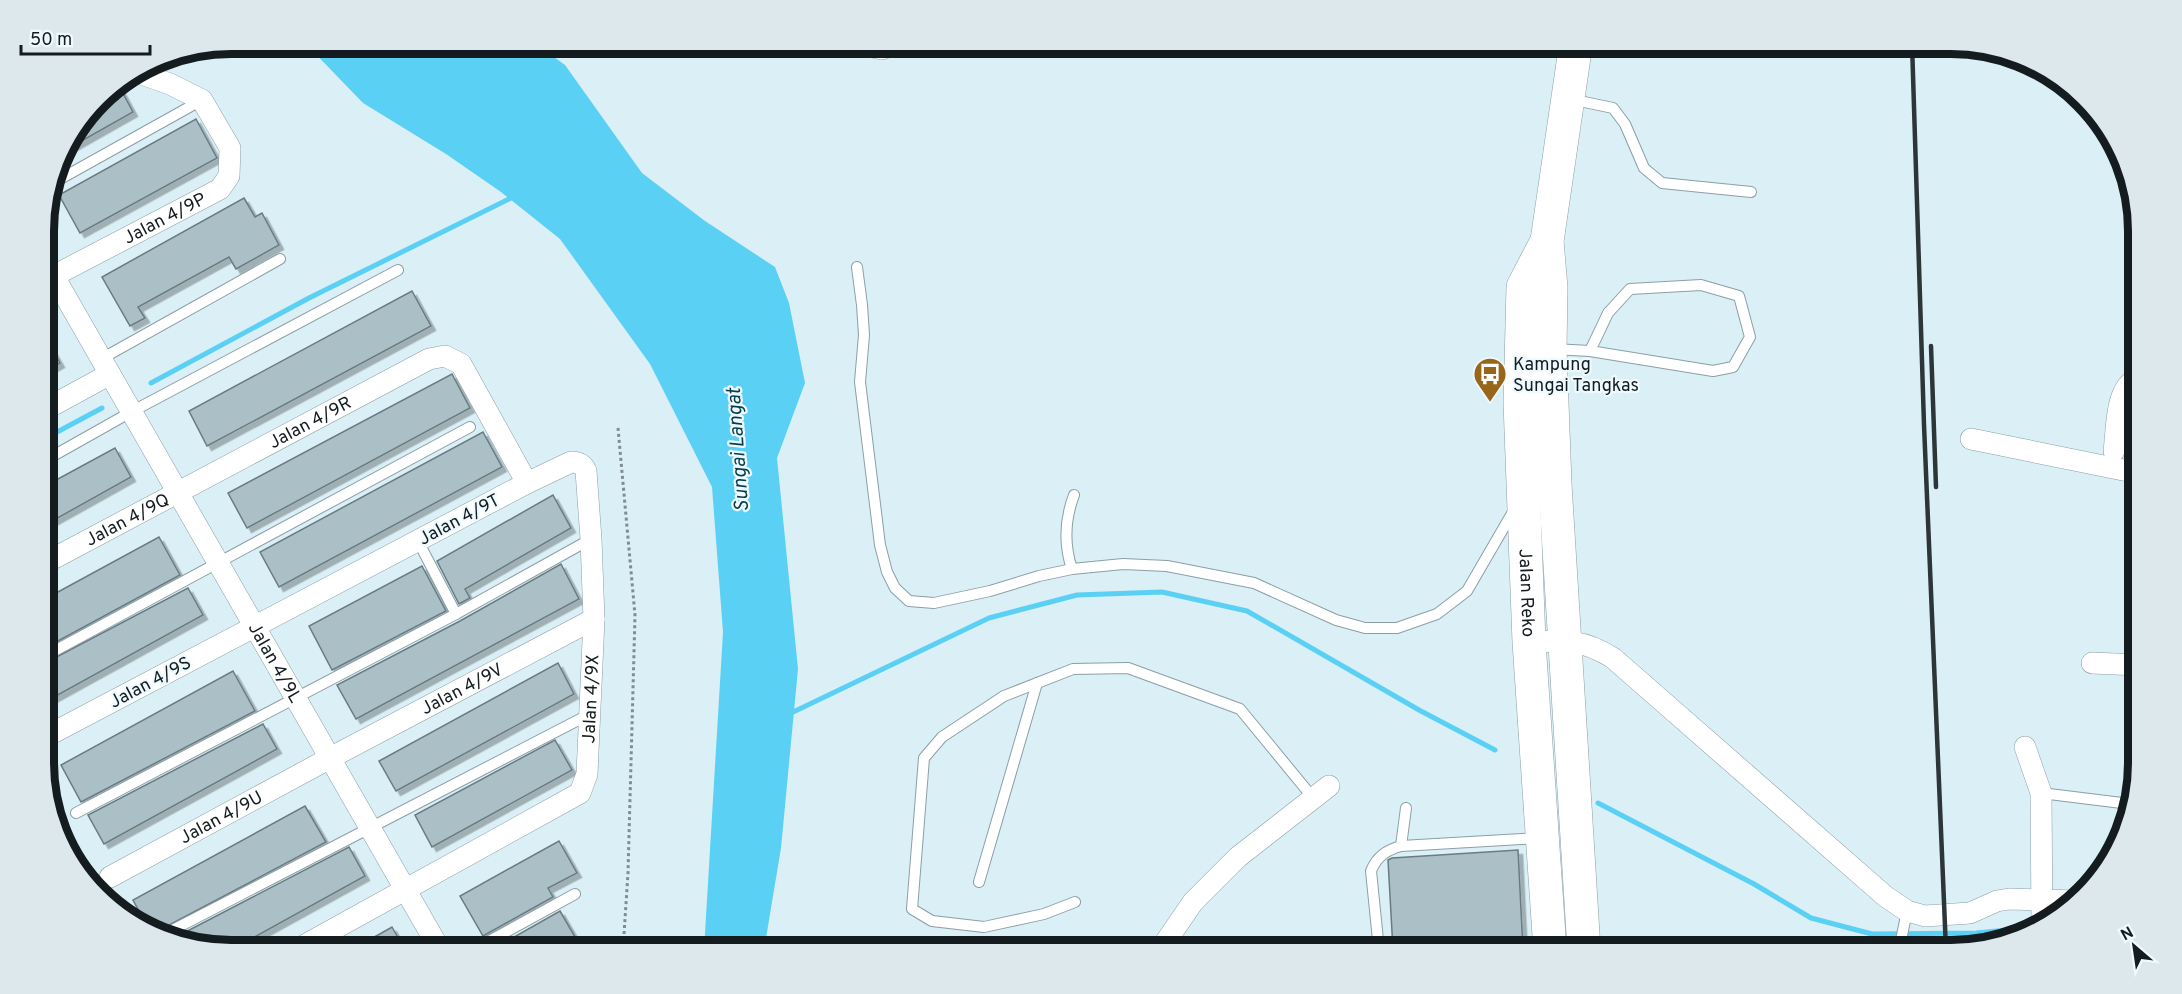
<svg xmlns="http://www.w3.org/2000/svg" width="2182" height="994" viewBox="0 0 2182 994" font-family="Overpass,sans-serif">
  <style>
    .water { fill: #5bd0f5 }
    .lines { fill: none; stroke-linecap: round; stroke-linejoin: round }
    .stream { stroke: #5bd0f5; stroke-width: 5 }
    .building { fill: #abbfc6; stroke: #697b82; stroke-width: 1.5; filter: url(#shadow) }
    .service-casing { stroke: #8c9fa6; stroke-width: 12 }
    .minor-casing { stroke: #8c9fa6; stroke-width: 22 }
    .primary-casing { stroke: #8c9fa6; stroke-width: 34 }
    .path { stroke: #7e8d92; stroke-width: 3; stroke-dasharray: 3 3; stroke-linecap: butt }
    .service { stroke: #fff; stroke-width: 10 }
    .minor { stroke: #fff; stroke-width: 21 }
    .primary { stroke: #fff; stroke-width: 33 }
    .rail { stroke: #2c3538; stroke-width: 4.5 }
    .labels { text-anchor: middle; stroke-width: 4.5; stroke-linejoin: round; paint-order: stroke }
    .street-label { font-size: 18px; fill: #151c1f; stroke: #eefaff }
    .poi-label { font-size: 18px; fill: #151c1f; stroke: #eefaff; text-anchor: start }
    .water-label { font-size: 20px; font-style: italic; fill: #063d4c; stroke: #eefaff }
    .rim { fill: none; stroke: #151c1f; stroke-width: 8 }
  </style>
  <defs>
    <filter id="shadow"><feDropShadow dx="4.5" dy="4.5" stdDeviation="0" flood-color="#0004"/></filter>
  </defs>
  <rect width="100%" height="100%" fill="#daeff6"/>
  <polygon class="water" points="306,44 536,44 565,65 642,173 705,221 775,267 789,303 805,383 777,458 798,669 781,848 764,950 704,950 723,632 712,487 650,364 560,239 501,192 446,154 363,103"/>
  <g class="lines">
    <g class="stream">
      <polyline points="151,383 309,298 515,196"/>
      <polyline points="44,439 102,408"/>
      <polyline points="789,714 989,618 1077,595 1162,592 1247,611 1419,710 1495,750"/>
      <polyline points="1598,803 1754,884 1811,918 1872,934 1976,933 2027,928"/>
    </g>
  </g>
  <g class="building">
    <polygon points="118,84 133,112 62,152 107,90"/>
    <polygon points="196,119 217,158 80,233 59,195"/>
    <polygon points="244,198 255,217 262,213 279,245 236,269 229,257 138,307 145,318 130,326 102,277"/>
    <polygon points="412,291 431,326 207,446 189,411"/>
    <polygon points="44,335 60,363 44,372"/>
    <polygon points="452,374 470,408 247,528 228,493"/>
    <polygon points="483,432 502,467 279,587 260,552"/>
    <polygon points="115,448 131,477 45,525 45,486"/>
    <polygon points="553,495 571,528 465,589 470,598 459,604 437,561"/>
    <polygon points="159,537 180,575 45,648 45,599"/>
    <polygon points="561,564 579,599 356,719 337,685 460,621"/>
    <polygon points="422,566 446,611 332,670 309,626"/>
    <polygon points="188,588 203,615 45,702 45,663"/>
    <polygon points="558,663 574,694 396,791 379,761"/>
    <polygon points="233,671 255,711 81,802 61,765"/>
    <polygon points="263,724 277,749 104,844 88,815"/>
    <polygon points="555,740 572,770 432,847 415,815"/>
    <polygon points="305,806 326,842 154,933 148,928 133,900"/>
    <polygon points="559,841 577,873 548,888 553,897 483,936 460,896"/>
    <polygon points="349,847 365,876 231,950 172,939"/>
    <polygon points="1518,850 1523,950 1393,950 1388,860 1392,858"/>
    <polygon points="560,911 578,942 563,950 491,950"/>
    <polygon points="392,927 405,950 349,950 378,935"/>
  </g>
  <g class="lines">
    <g class="service-casing">
      <g id="service">
        <polyline points="1570,99 1613,108 1625,124 1644,168 1662,183 1751,192"/>
        <polyline points="53,183 202,100"/>
        <polyline points="857,267 862,305 864,335 860,382 880,545 887,572 895,588 909,601 934,603 990,591 1039,576 1072,569 1123,564 1167,566 1254,583 1336,620 1365,628 1397,628 1437,614 1467,591 1514,510"/>
        <polyline points="1553,349 1590,351 1713,371 1733,367 1750,337 1739,296 1701,285 1630,289 1608,313 1590,351"/>
        <polyline points="101,359 280,259"/>
        <polyline points="44,461 131,412 398,270"/>
        <polyline points="418,541 456,614"/>
        <path d="M1072,569C1064,545 1065,519 1074,495"/>
        <polyline points="45,656 470,427"/>
        <polyline points="2041,793 2130,804"/>
        <polyline points="76,813 456,614 591,539"/>
        <polyline points="1401,846 1406,808"/>
        <polyline points="979,882 1037,683"/>
        <polyline points="1075,902 1044,914 984,927 932,921 912,909 924,758 942,737 1004,696 1073,669 1128,668 1240,709 1314,799"/>
        <polyline points="161,936 590,714"/>
        <polyline points="1263,942 1273,950"/>
        <polyline points="473,950 575,894"/>
        <path d="M1379,950L1371,871C1377,856 1387,850 1401,846L1540,838"/>
        <polyline points="1899,950 1907,911"/>
      </g>
    </g>
    <g class="minor-casing">
      <g id="minor">
        <polyline points="851,43 882,49 897,43"/>
        <path id="s1" d="M44,259L440,950"/>
        <path id="s2" d="M44,281L220,189L229,176L230,148L202,100L170,84L136,72"/>
        <polyline points="44,410 110,374"/>
        <polyline points="1971,439 2138,473"/>
        <path d="M2114,451C2117,430 2115,387 2137,379"/>
        <path id="s3" d="M45,563L429,359L445,356L461,364L527,483L45,737"/>
        <path d="M1529,642C1563,640 1583,639 1613,658L1885,896L1907,911L1925,916L1970,913L1997,901L2009,899L2076,901"/>
        <polyline points="2092,663 2138,665"/>
        <polyline points="2025,747 2041,793 2042,923"/>
        <path id="s4" d="M110,877L330,758L594,619"/>
        <path id="s5" d="M296,950L580,793L587,774L594,619L591,539L586,471C583,464 579,462 571,462L527,483"/>
        <polyline points="1160,950 1193,902 1238,857 1329,786"/>
      </g>
    </g>
    <g class="primary-casing">
      <g id="primary">
        <polyline points="1576,43 1547,241 1551,288 1550,349 1555,484 1584,950"/>
        <path id="s6" d="M1547,241L1523,287L1520,403L1529,642L1550,950"/>
      </g>
    </g>
    <polyline class="path" points="618,428 635,615 628,873 623,950"/>
    <use href="#service" class="service"/>
    <use href="#minor" class="minor"/>
    <use href="#primary" class="primary"/>
    <g class="rail">
      <polyline points="1912,43 1924,425 1946,950"/>
      <polyline points="1931,346 1936,487"/>
    </g>
  </g>
  <defs>
    <g id="bus-pin" transform="scale(1.725)"><path d="M0 17L-7.5 6A9.5 9.5 0 1 1 7.5 6Z" fill="#986619" stroke="#eefaff"/><path d="M-5-6H5V4H4V6H2V4H-2V6H-4V4H-5ZM-3.5-4V0h7V-4ZM-3.5 1.2v1.5H-2V1.2ZM2 1.2v1.5H3.5V1.2Z" fill="#fff"/></g>
  </defs>
  <g fill-rule="evenodd">
    <use href="#bus-pin" x="1490" y="374"/>
  </g>
  <g class="labels">
    <g class="street-label">
      <text dy="6" stroke="none"><textPath href="#s2" startOffset="136">Jalan 4/9P</textPath></text>
      <text dy="6" stroke="none"><textPath href="#s3" startOffset="300">Jalan 4/9R</textPath></text>
      <text dy="6" stroke="none"><textPath href="#s3" startOffset="93">Jalan 4/9Q</textPath></text>
      <text transform="translate(459 519) rotate(-28)" y="6">Jalan 4/9T</text>
      <text dy="6" stroke="none"><textPath href="#s6" startOffset="358">Jalan Reko</textPath></text>
      <text dy="6" stroke="none"><textPath href="#s1" startOffset="465">Jalan 4/9L</textPath></text>
      <text transform="translate(150 682) rotate(-28)" y="6">Jalan 4/9S</text>
      <text dy="6" stroke="none"><textPath href="#s4" startOffset="399">Jalan 4/9V</textPath></text>
      <text dy="6" stroke="none"><textPath href="#s5" startOffset="420">Jalan 4/9X</textPath></text>
      <text dy="6" stroke="none"><textPath href="#s4" startOffset="126">Jalan 4/9U</textPath></text>
    </g>
    <g class="poi-label">
      <text x="1513" y="370">Kampung<tspan x="1513" dy="21">Sungai Tangkas</tspan></text>
    </g>
    <g class="water-label">
      <text transform="translate(737 450) rotate(-94)" y="7">Sungai Langat</text>
    </g>
  </g>
  <path d="M0 0H2182V994H0ZM231 54H1951A177 177 0 0 1 2128 231V763A177 177 0 0 1 1951 940H231A177 177 0 0 1 54 763V231A177 177 0 0 1 231 54Z" fill="#dde8ed" fill-rule="evenodd"/>
  <path class="rim" d="M231 54H1951A177 177 0 0 1 2128 231V763A177 177 0 0 1 1951 940H231A177 177 0 0 1 54 763V231A177 177 0 0 1 231 54Z"/>
  <g transform="translate(2134 946) rotate(331)" stroke="#eefaff" stroke-width="4.5" paint-order="stroke">
  <path d="M0-4.5L10 22L0 15L-10 22Z" fill="#151c1f"/>
  <text y="-9" font-size="16" font-weight="bold" text-anchor="middle" fill="#151c1f">N</text>
  </g>
  <path d="M21 45v9h129v-9" fill="none" stroke="#151c1f" stroke-width="3"/>
  <text x="30" y="45" font-size="18" fill="#151c1f" stroke="#eefaff" stroke-width="4.5" paint-order="stroke">50 m</text>
</svg>
